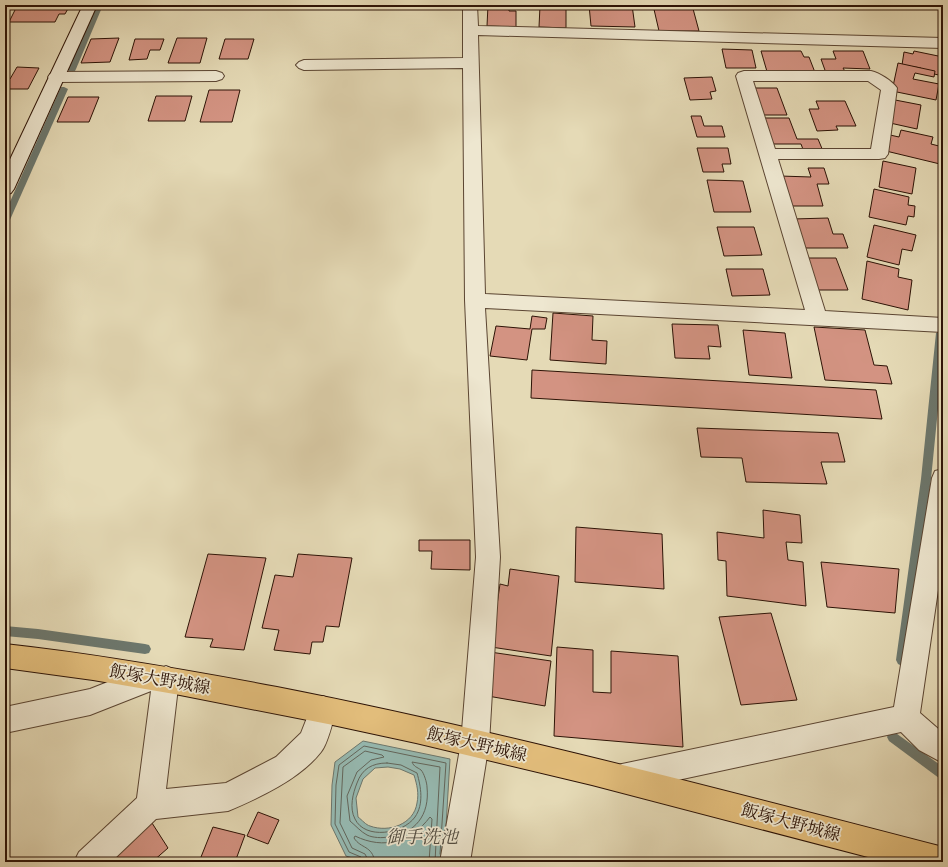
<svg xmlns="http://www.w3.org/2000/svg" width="948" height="867" viewBox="0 0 948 867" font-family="'Sorts Mill Goudy','Noto Serif JP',serif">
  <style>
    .water { fill: #96bab2; stroke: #6c776d; fill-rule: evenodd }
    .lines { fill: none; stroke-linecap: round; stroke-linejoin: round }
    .shore { stroke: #62665c; stroke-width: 1 }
    .stream { fill: #6c776d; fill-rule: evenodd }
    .building { fill: #d39382; stroke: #2d1306 }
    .street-casing { stroke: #5b4532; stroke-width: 2 }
    .secondary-casing { stroke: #2d1306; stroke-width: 2 }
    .primary-casing { stroke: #2d1306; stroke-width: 2 }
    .street { fill: #eee7d0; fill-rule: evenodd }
    .secondary { fill: #eee7d0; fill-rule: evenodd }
    .primary { fill: #e2bd7b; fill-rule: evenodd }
    .labels { text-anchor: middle; stroke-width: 3.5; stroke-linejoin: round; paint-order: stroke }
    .near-street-label { font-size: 17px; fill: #2d1306; stroke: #eee7d0 }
    .near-water-label { font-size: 18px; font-style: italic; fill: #524d42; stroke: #eee7d0 }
  </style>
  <rect width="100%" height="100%" fill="#e5dab6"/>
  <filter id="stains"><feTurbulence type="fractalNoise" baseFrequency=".005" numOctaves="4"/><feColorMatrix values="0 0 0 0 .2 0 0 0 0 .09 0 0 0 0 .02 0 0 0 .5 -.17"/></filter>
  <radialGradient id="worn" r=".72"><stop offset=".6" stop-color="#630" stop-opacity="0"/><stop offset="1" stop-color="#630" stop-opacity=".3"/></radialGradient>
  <path class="water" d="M363,741L450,759L444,860L365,862L346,856L331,825L332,785L335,762ZM388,767L400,769L414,775C417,785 419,793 417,803C414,824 389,833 370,826C366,825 362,820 358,817L356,798L363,779L375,768Z"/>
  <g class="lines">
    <g class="shore">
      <path d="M387,763L401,765L417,773C421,787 424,804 415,817C403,834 365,840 355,819C349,808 353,793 357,783C362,769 372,763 387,763Z"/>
      <polyline points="364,862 361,857 349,852 335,824 336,785 339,765 364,746 446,763 440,854"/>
      <path d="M369,862L365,854L352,848L340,823L343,767L365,751L382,755L384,757L371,760L357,772L347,796L350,821C355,825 361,832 367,835C373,838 382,838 388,837C415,834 430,815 427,787C427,783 424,773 421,770C417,767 414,767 412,762L440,767L435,862"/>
      <path d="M375,862C372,845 361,849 354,838L355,836C384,850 411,842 430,817L432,819L429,862"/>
    </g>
    <g class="stream">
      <polygon points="97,5 103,5 76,69 75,71 69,71 68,69"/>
      <polygon points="61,87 64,87 68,89 9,222 5,225 5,213"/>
      <polygon points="943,307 943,316 938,313 940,308"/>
      <polygon points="941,330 943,330 943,359 931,479 908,660 906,664 902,666 898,664 896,660 921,479 936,333"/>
      <polygon points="5,626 38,629 145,644 149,645 151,649 149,653 145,654 38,639 5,636"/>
      <polygon points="893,731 943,767 943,781 889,741 887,737 889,733"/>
    </g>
  </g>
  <g class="building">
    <polygon points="5,5 70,5 65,14 59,14 55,22 9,22 17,6 5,6"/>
    <polygon points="239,5 275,5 238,6"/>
    <polygon points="488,5 509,5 509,11 516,11 516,27 487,26"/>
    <polygon points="589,5 632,5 635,27 591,26"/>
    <polygon points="653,5 692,5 699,31 659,31"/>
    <polygon points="540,6 566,7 566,28 539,27"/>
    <polygon points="119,38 110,62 81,63 91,39"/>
    <polygon points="177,38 207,38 200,63 168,63"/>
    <polygon points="135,39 164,39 160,50 150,50 147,59 129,60"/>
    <polygon points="225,39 254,39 248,59 219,59"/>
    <polygon points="722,49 752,50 756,68 726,68"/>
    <polygon points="761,51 801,51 804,57 809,57 816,75 768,75"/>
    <polygon points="833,51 863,51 870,69 843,68 846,73 826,73 821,59 836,59"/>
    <polygon points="914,51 943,57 943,76 921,71 921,68 902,65 904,52 913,54"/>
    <polygon points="898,63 935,71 934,77 915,73 913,79 939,84 936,100 892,91"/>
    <polygon points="17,67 39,68 28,89 5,89 5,79 10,79"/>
    <polygon points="712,77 716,91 710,92 712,99 690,100 684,78"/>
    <polygon points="750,88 777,88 787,115 758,115"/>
    <polygon points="209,90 240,90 232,122 200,122"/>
    <polygon points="156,96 192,96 185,121 148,121"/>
    <polygon points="68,97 99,97 89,122 57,122"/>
    <polygon points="890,99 921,105 917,129 890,123"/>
    <polygon points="816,101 845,101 856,126 836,126 838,130 817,131 809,109 819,109"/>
    <polygon points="691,116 701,116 704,126 722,126 725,137 697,137"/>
    <polygon points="760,118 789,118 797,139 818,139 823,151 804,152 801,144 768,144"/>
    <polygon points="901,130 933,137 931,144 943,147 940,164 886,151 890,135 899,137"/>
    <polygon points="697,148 728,148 731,164 722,164 724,172 703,172"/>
    <polygon points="883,161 916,168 912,194 879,187"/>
    <polygon points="808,168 824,168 829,184 817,184 823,206 788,206 780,176 811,177"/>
    <polygon points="707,180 743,181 751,212 714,212"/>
    <polygon points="874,189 909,197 908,205 915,206 914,217 908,216 906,225 869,217"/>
    <polygon points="828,218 833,234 843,234 848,248 802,248 793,219"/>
    <polygon points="874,225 916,235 912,251 902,249 899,265 867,257"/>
    <polygon points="717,227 754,227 762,255 724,256"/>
    <polygon points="802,258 836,258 848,290 812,290"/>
    <polygon points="867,261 899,269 898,277 912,280 908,310 862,299"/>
    <polygon points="726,269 763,269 770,295 732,296"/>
    <polygon points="553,313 593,316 592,340 607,341 606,364 550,360"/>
    <polygon points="532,316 547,318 545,329 532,329 527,360 490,356 496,326 530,329"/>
    <polygon points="672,324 718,325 721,347 708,346 710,359 675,358"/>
    <polygon points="814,327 865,330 874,365 887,366 892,384 825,380"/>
    <polygon points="743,330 785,333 792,378 749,375"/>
    <polygon points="532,370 876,390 882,419 531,398"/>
    <polygon points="697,428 838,433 845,462 821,462 827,484 746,482 742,458 701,457"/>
    <polygon points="763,510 800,515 802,543 786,542 788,560 803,562 806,606 727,596 726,561 718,560 717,532 764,538"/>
    <polygon points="576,527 662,534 664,589 575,582"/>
    <polygon points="419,540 470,540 470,570 431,569 432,551 419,551"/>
    <polygon points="208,554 266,558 244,650 210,647 213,639 185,637"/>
    <polygon points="298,554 352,558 339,627 326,626 323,642 312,642 310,654 274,650 279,630 262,628 275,575 293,577"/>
    <polygon points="821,562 899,569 895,613 827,607"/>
    <polygon points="510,569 559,576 551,656 491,647 500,584 508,586"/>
    <polygon points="771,613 797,700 741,705 719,617"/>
    <polygon points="557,647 593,650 593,692 611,693 611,651 678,656 683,747 554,736"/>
    <polygon points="490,652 551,661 545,706 482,695"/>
    <polygon points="258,812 279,820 268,844 247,836"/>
    <polygon points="152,823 168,848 152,862 110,862"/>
    <polygon points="213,827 245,835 235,862 199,862"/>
  </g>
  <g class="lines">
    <g class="street-casing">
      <g id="street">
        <path d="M463,5H477L478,26L943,38V48L478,35L485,294L805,310L736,76L738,73L744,71H871C880,73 892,81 897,88L888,154L885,158L879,159H778L825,311L943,318V332L485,308L500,557L489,743L470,862H440L461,743L476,557L465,300L463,68L304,70L299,68L296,65L299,62L304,60L463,58ZM753,81H868L881,90L871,149H775Z"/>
        <polygon points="216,71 222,73 224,76 222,79 216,81 56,82 50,80 48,77 50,74 56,72"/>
        <polygon points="943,469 943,556 920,713 943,733 943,763 919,750 901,732 622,792 612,788 608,778 612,768 622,764 894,707 932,478 935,471"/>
        <path d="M151,665L160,669L166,666L175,670L179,679L166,789L226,783L276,757L301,733L314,700L323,696L332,700L336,709C333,721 328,743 321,752C300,779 259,798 228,811L156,819L111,862H74L79,852L137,798L151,691L90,715L5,733V707L90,689Z"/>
      </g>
    </g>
    <g class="secondary-casing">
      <polygon id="secondary" points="83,5 97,5 14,189 11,193 5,195 5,170"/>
    </g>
    <g class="primary-casing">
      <path id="primary" d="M5,644C96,654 187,670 277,687C501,731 722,790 943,847V862H887L592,785L416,743L328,724L180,695L93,680L5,668Z"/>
    </g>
    <use href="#street" class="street"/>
    <use href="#secondary" class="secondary"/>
    <use href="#primary" class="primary"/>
  </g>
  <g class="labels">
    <g class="near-street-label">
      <text transform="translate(160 679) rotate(10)" y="6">飯塚大野城線</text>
      <text transform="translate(477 744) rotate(13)" y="6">飯塚大野城線</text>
      <text transform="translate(791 822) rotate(15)" y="6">飯塚大野城線</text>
    </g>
    <g class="near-water-label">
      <text x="422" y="843">御手洗池</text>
    </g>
  </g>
  <rect width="948" height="867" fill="none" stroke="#e5dab6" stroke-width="20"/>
  <rect x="6" y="6" width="936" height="855" fill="none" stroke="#2d1306" stroke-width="2"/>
  <rect x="10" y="10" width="928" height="847" fill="none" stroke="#2d1306"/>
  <rect width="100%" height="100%" filter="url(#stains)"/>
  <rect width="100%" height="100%" fill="url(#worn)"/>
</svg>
